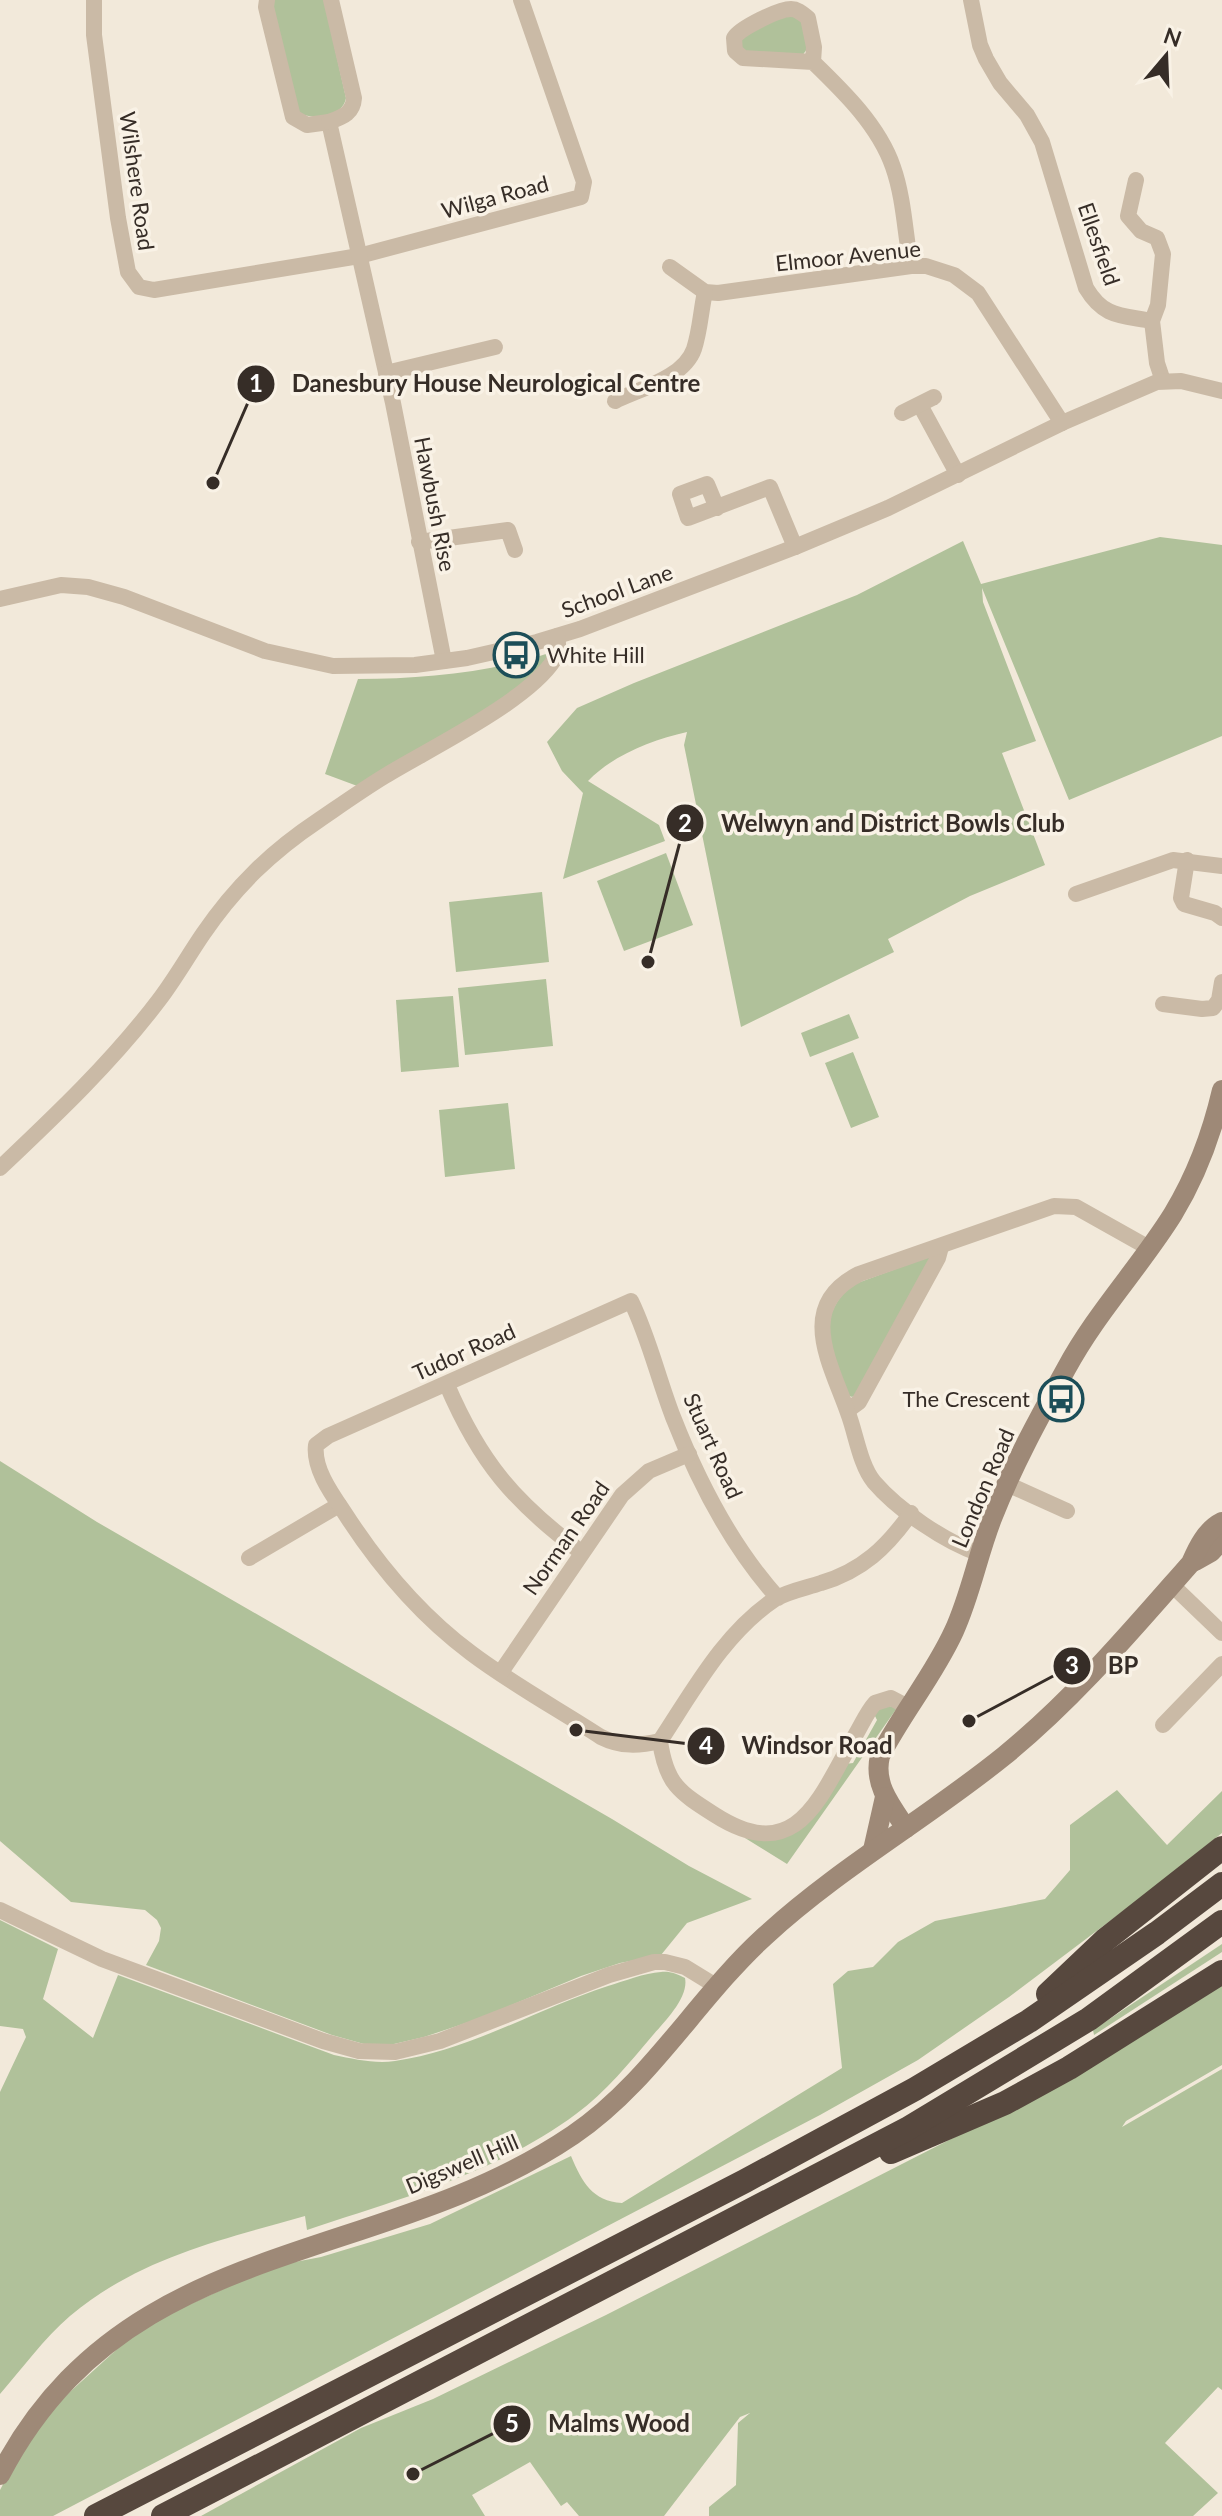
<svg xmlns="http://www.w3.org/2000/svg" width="1222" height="2516" viewBox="0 0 1222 2516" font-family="Lato,sans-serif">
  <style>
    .green { fill: #b0c19a }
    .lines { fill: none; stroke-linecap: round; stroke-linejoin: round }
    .street { stroke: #cabaa6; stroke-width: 16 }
    .secondary { stroke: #9e8977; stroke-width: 20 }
    .highway { stroke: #57483e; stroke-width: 24 }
    .labels { text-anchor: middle; stroke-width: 7; stroke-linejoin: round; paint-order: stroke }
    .street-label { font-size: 22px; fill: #362d27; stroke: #f9f2e6 }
    .poi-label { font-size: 22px; fill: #362d27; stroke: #f9f2e6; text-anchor: start }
    .leader { fill: none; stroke: #362d27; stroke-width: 3 }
    .callout-dot { fill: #362d27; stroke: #f9f2e6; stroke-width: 3 }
    .mark-label { font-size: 24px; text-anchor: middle; font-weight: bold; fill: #fff }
    .callout-label { font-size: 24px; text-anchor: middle; font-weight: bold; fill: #362d27; stroke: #f9f2e6; stroke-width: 7; stroke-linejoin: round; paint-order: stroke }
  </style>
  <rect width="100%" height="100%" fill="#f2e9da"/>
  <g class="green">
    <path d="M275,0H324L346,98C342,118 315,120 298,113L272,4Z"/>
    <polygon points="785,15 803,19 807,49 802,56 741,51 741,35"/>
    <path d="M1160,537L1222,545V736L1069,800L982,588L983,602L1036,741L1002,753L1045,865L970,896L888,939L894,952L741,1027L684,745L687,732C652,740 613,755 588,781L659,825L665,841L563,879L583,793L562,771L547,742L577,708L634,683L857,595L963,541L981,584Z"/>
    <path d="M549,653V659L514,693L360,787L325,774L358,679C423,679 488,673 549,653Z"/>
    <polygon points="666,853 693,925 624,951 597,881"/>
    <polygon points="542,892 549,962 456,972 449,902"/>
    <polygon points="546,979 553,1046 465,1055 458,988"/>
    <polygon points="453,996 459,1067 401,1072 396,1000"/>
    <polygon points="849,1014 859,1038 810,1057 801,1033"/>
    <polygon points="853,1052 879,1117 851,1128 825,1063"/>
    <polygon points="508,1103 515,1169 445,1177 439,1110"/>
    <path d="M931,1256L861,1392L852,1397L848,1395C832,1354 812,1321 852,1285Z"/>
    <polygon points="0,1461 97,1522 612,1819 689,1866 752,1899 687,1923 661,1955 620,1963 581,1976 478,2019 424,2037 394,2044 364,2044 332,2035 146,1965 159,1941 161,1928 157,1920 145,1910 71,1902 0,1841"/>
    <polygon points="885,1705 897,1708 787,1864 745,1838 766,1840 782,1837 845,1764 853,1763 877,1720 874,1714"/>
    <path d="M1117,1790L1167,1845L1222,1791V1833L1143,1896L1009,1997L918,2060L820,2115L53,2516H0V2490L23,2446L50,2410L126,2341L164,2316L274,2266L321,2257L430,2224L571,2156C582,2182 592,2201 622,2203L842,2068L833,1984L848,1971L873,1967L898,1942L935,1921L1045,1899L1070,1870V1825Z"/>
    <path d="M0,1920L58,1949L43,1999L93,2038L118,1975L334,2055C354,2059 375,2064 395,2061C470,2050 537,2009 608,1986C625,1981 644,1973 661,1972C670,1971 677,1974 685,1978C689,1997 665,2021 653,2035C630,2062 606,2092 576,2114C497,2173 399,2199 307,2230L305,2216C220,2240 139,2258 70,2316C44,2338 22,2369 0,2394V2092L26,2037L23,2029L0,2026Z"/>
    <polygon points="1222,1944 1222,1952 1094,2035 1093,2030"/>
    <polygon points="1222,1978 1222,2065 1126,2121 1122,2127 1222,2069 1222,2390 1218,2387 1165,2443 1218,2493 1193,2516 709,2516 709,2507 736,2485 738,2423 750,2413 740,2417 664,2516 579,2516 567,2502 561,2506 530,2462 472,2495 485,2516 201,2516 361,2428 433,2399 606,2315 1049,2089"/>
  </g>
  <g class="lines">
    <g class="street">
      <polyline points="94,0 94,35 118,218 128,272 139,287 154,290 359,256 581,197 584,182 521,0"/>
      <polyline points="267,0 266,7 293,117 307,125 329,122 393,403 444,661"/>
      <path d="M971,0L980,45L986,59L1000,83L1027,115L1042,142L1086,288C1104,318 1121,315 1152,321"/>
      <path d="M813,62L743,58L735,51L734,38C740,28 779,9 791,9C798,9 803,14 808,18L814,47L813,62C844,92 879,126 893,167C904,198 905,234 911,266"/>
      <path d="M329,122C342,117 353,114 354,98L331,0"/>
      <polyline points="1136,180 1128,216 1141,231 1157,238 1163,254 1158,305 1152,321 1157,363 1163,381"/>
      <polyline points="670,267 705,292 718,293 911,266 926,266 954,275 978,293 1062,423"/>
      <polyline points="386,373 495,347"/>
      <path d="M615,401C639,389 684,378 694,349C700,331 701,310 705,292"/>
      <polyline points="920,405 958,475"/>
      <polyline points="902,413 934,397"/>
      <polyline points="717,508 707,484 680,494 688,518 770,487 795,547"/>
      <polyline points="419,542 508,530 515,550"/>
      <polyline points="0,599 61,585 88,587 124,597 265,651 333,666 415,665 467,658 537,642 580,629 795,547 888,508 1062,423 1157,382 1181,381 1222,391"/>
      <polyline points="1187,860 1181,898 1184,904 1215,913 1222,918"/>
      <polyline points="1076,894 1173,860 1222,866"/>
      <polyline points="1163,1004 1202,1009 1213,1008 1219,1000 1222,982"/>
      <path d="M0,1168C56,1115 112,1062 159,1000C175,979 188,956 203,934C235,887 271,852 319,820C341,805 362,790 385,776C429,749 527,702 554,660C559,652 559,645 557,636"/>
      <path d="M447,1385C480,1462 514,1502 581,1552"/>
      <polyline points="848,1410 859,1402 938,1258 941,1247"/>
      <polyline points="1007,1484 1067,1511"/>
      <path d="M980,1554C945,1542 898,1510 874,1482C860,1465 856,1434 848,1413C831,1364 795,1306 859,1274L1054,1206L1076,1207L1149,1248"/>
      <polyline points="249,1558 339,1505"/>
      <polyline points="1172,1585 1222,1633"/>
      <path d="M778,1598C731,1546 698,1481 673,1417C658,1378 649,1338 631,1301L328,1436L316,1445C313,1468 331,1493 344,1512C378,1565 420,1615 471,1653C512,1684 558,1709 601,1737C621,1747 639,1746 660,1741C693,1691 724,1633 775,1599C789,1591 806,1588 821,1583C862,1571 887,1547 911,1513"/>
      <polyline points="501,1672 622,1495 649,1471 689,1454"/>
      <polyline points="1163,1725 1222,1664"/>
      <path d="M660,1741C666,1784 679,1792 715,1815C798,1868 820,1796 856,1734C862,1724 867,1712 875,1703L891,1698L910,1708"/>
      <polyline points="0,1910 102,1959 323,2041 359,2051 395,2052 440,2041 609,1975 654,1962 665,1962 685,1967 716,1986"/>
    </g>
    <g class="secondary">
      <polyline points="1195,1561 1211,1552 1222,1540"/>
      <path d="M906,1828C891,1806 873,1784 880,1756C902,1713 934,1675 954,1631C971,1594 978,1553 993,1516C1013,1465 1040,1416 1066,1369C1096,1313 1140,1267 1173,1214C1196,1176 1212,1133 1222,1090"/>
      <polyline points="873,1850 885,1797"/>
      <path d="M0,2475C126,2233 375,2269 573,2135C650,2083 697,1998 765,1936C839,1868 926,1819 1004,1756C1074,1699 1132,1630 1191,1563C1198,1547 1206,1530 1222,1522"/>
    </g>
    <g class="highway">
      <polyline points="1048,1994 1105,1940 1222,1848"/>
      <polyline points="891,2152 1005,2103 1069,2068 1222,1972"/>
      <polyline points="96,2516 745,2181 915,2089 1029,2021 1157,1933 1222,1884"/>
      <polyline points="163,2516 907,2129 1089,2019 1222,1922"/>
    </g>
  </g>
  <defs>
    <g id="bus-ring" transform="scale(2.3)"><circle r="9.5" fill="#f9f2e6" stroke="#1c4e58" stroke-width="1.5"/><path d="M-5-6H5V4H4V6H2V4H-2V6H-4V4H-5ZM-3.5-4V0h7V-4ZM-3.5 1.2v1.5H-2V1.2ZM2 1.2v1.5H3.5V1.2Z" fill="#1c4e58"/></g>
  </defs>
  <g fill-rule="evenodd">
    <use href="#bus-ring" x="516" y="655"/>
    <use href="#bus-ring" x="1061" y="1399"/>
  </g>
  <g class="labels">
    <g class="street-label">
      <text transform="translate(137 181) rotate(82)" y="8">Wilshere Road</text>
      <text transform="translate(495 197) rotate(-15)" y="8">Wilga Road</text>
      <text transform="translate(1099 244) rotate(71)" y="8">Ellesfield</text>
      <text transform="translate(848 256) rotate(-6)" y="8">Elmoor Avenue</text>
      <text transform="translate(435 504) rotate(79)" y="8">Hawbush Rise</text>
      <text transform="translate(617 591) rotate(-20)" y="8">School Lane</text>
      <text transform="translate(464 1352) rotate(-24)" y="8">Tudor Road</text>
      <text transform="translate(713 1446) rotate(66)" y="8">Stuart Road</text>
      <text transform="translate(983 1488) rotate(-67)" y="8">London Road</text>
      <text transform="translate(566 1538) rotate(-55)" y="8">Norman Road</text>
      <text transform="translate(462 2164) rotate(-23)" y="8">Digswell Hill</text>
    </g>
    <g class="poi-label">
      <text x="547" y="663">White Hill</text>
      <text x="1030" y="1407" text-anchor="end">The Crescent</text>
    </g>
  </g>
  <path class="leader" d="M213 483L256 384M648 962L685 823M969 1721L1072 1666M576 1730L706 1746M413 2474L512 2424"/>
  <g class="callout-dot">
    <circle cx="213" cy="483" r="8"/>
    <circle cx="648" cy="962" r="8"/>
    <circle cx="969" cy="1721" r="8"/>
    <circle cx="576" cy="1730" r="8"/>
    <circle cx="413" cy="2474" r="8"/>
    <circle cx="256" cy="384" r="20"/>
    <circle cx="685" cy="823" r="20"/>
    <circle cx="1072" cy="1666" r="20"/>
    <circle cx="706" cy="1746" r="20"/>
    <circle cx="512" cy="2424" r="20"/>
  </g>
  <g class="mark-label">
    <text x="256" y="392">1</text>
    <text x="685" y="832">2</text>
    <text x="1072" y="1674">3</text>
    <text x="706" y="1754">4</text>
    <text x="512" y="2432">5</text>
  </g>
  <g class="callout-label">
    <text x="496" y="392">Danesbury House Neurological Centre</text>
    <text x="893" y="832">Welwyn and District Bowls Club</text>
    <text x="1123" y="1674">BP</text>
    <text x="817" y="1754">Windsor Road</text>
    <text x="619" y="2432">Malms Wood</text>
  </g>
  <g transform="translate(1166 56) rotate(19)" stroke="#f9f2e6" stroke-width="6" paint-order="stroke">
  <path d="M0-6L14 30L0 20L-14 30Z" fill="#362d27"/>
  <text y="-12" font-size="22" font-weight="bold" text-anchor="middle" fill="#362d27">N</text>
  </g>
</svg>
